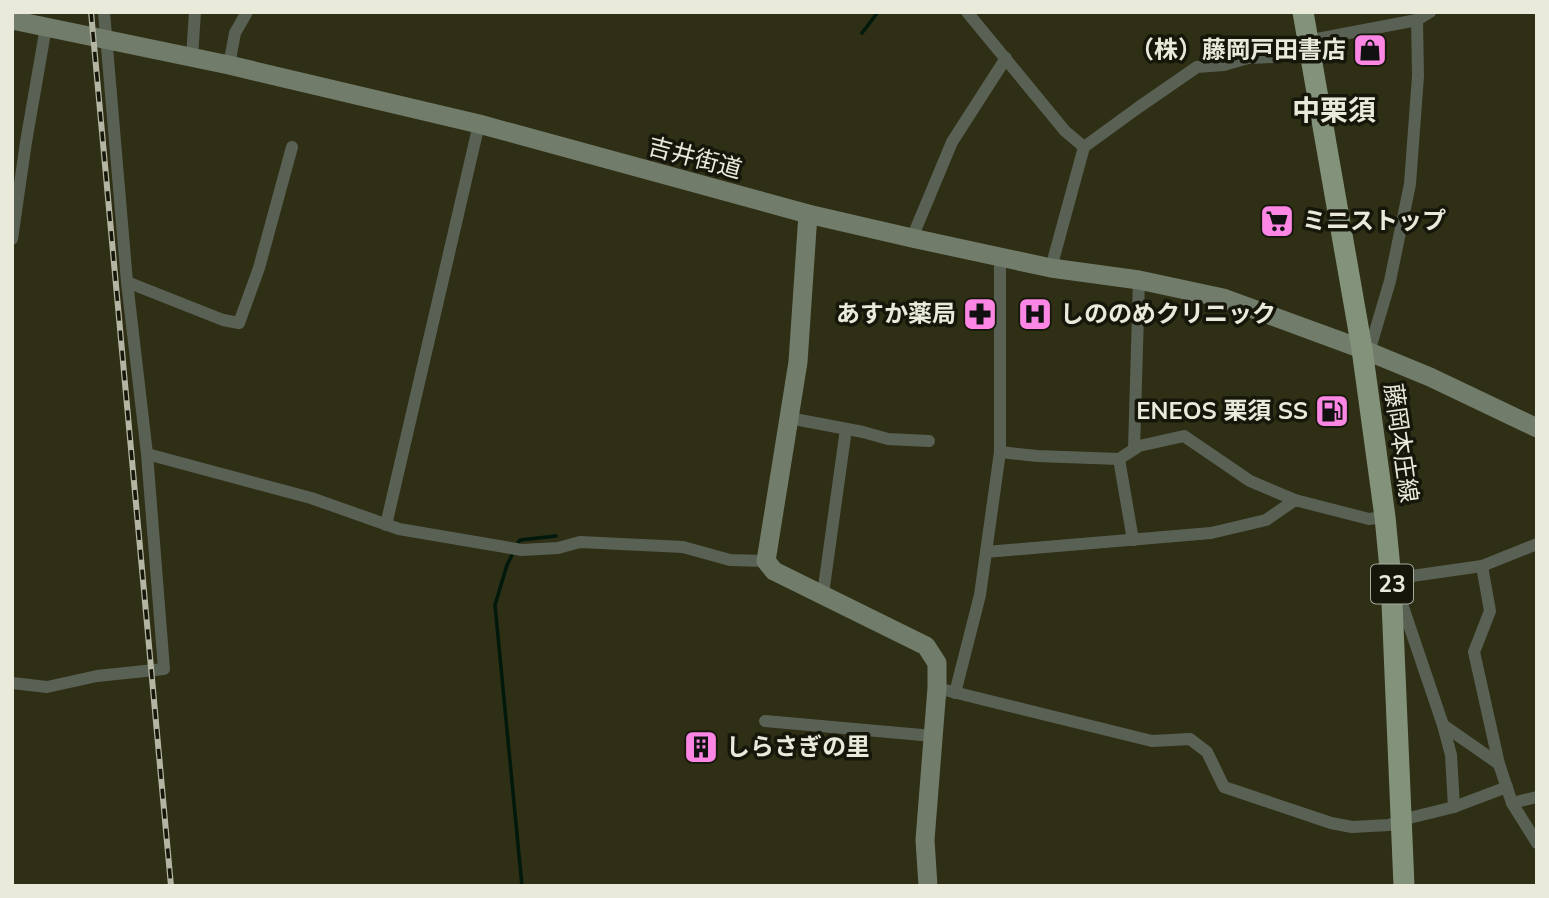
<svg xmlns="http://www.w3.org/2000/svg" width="1549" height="898" viewBox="0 0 1549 898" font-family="'Nunito Sans','Noto Sans JP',sans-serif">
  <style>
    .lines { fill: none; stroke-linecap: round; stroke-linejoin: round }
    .stream { stroke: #00190c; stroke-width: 3.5 }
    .street { stroke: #596155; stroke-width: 12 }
    .secondary { stroke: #717d6a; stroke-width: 19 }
    .primary { stroke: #83937b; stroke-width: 21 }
    .rail-casing { stroke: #b5b5a3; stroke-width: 6 }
    .rail { stroke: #16160b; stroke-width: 3.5; stroke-dasharray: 10; stroke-linecap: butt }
    .labels { text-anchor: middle; stroke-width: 7; stroke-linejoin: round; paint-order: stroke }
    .shield { fill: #16160b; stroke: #aaaa9d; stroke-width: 2 }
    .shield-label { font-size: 23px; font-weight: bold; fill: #eaeadb }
    .poi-label { font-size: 24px; font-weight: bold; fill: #eaeadb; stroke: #16160b; text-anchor: end }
    .street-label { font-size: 24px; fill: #eaeadb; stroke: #16160b }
    .quarter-label { font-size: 28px; font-weight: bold; fill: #eaeadb; stroke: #16160b }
  </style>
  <rect width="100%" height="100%" fill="#2f2f15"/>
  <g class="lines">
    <g class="stream">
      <polyline points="862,33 878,12"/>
      <polyline points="516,546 520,540 556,536"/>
      <polyline points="513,553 507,565 495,605 522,886"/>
    </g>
    <g class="street">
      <polyline points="967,12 1065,131 1084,147"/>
      <polyline points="192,57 195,12"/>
      <polyline points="229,65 235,33 247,12"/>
      <polyline points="912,238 952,142 1006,58"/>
      <polyline points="12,239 26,142 46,27"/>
      <polyline points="1051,268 1084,147 1139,107 1197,67 1224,65 1248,58 1275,57 1317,39 1417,20 1430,12"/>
      <polyline points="127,282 223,320 239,323 259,268 292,147"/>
      <polyline points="1369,352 1390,281 1410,184 1418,76 1417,20"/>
      <polyline points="789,418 863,432 888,439 929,441"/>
      <polyline points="1134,449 1139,280"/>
      <polyline points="1000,452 1037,456 1119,459 1139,446 1184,436 1250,481 1295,500"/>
      <polyline points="147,454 311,498 399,529 522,550 558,548 580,542 683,547 730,560 766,561"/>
      <polyline points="1119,459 1133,540"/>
      <polyline points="386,525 479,124"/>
      <polyline points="986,552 1211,533 1266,520 1295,500 1369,519 1385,517"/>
      <polyline points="1482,566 1490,611 1474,652 1499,764 1512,803 1537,843"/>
      <polyline points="1391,579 1482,566 1537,544"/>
      <polyline points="823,594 846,429"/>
      <polyline points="1392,596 1403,607 1443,725 1451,755 1454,807"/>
      <polyline points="12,683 47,687 97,676 164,669 147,454 127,282 104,12"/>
      <polyline points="937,688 1152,741 1190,739 1207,752 1224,787 1331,823 1352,827 1389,825 1401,820 1454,807 1507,787"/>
      <polyline points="955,693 980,595 1000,452 1000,258"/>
      <polyline points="765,721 933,736"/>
      <polyline points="1443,725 1499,764"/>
      <polyline points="1512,803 1537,797"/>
    </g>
    <g class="secondary">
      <polyline points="12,20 229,65 479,124 808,214 912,238 1051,268 1139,280 1223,298 1362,349 1430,377 1537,428"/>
      <polyline points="808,214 798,362 766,561 774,571 926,646 937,663 937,688 925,840 928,886"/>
    </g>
    <polyline class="primary" points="1303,12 1362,349 1385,517 1391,579 1404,886"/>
    <g class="rail-casing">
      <polyline id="rail" points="91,12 171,886"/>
    </g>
    <use href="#rail" class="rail"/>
  </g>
  <defs>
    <g id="shop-square" transform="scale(1.75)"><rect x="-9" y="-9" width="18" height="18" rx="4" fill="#fc86e4" stroke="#16160b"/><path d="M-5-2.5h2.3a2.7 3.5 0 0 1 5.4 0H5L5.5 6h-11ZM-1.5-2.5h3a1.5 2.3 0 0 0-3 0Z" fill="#111"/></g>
    <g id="supermarket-square" transform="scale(1.75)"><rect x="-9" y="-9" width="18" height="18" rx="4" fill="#fc86e4" stroke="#16160b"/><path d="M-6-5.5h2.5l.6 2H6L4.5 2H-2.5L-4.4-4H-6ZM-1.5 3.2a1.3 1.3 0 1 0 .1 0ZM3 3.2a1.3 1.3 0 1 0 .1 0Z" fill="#111"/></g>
    <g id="pharmacy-square" transform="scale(1.75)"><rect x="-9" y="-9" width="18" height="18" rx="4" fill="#fc86e4" stroke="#16160b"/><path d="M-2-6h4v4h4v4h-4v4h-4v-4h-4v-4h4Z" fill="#111"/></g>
    <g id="hospital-square" transform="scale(1.75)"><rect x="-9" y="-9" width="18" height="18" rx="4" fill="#fc86e4" stroke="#16160b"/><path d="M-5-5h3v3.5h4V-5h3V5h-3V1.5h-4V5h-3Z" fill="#111"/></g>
    <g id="fuel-square" transform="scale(1.75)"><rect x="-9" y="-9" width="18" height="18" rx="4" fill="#fc86e4" stroke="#16160b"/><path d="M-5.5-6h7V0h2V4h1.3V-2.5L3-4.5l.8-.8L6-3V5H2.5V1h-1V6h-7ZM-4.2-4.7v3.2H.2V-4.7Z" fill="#111"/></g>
    <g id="building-square" transform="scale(1.75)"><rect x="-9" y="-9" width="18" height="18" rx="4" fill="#fc86e4" stroke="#16160b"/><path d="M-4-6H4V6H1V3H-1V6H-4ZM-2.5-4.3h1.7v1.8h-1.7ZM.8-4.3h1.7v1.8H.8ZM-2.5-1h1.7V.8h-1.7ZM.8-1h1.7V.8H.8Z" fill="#111"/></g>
  </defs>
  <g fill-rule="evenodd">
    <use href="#shop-square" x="1370" y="50"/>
    <use href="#supermarket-square" x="1277" y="221"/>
    <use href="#pharmacy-square" x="980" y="314"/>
    <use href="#hospital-square" x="1035" y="314"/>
    <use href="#fuel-square" x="1332" y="411"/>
    <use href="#building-square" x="701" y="747"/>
  </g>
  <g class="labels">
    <rect class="shield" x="1371" y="564.5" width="42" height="39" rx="5"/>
    <g class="shield-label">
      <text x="1392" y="592">23</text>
    </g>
    <g class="poi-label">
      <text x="1346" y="58">（株）藤岡戸田書店</text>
      <text x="1302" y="229" text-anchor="start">ミニストップ</text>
      <text x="956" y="322">あすか薬局</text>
      <text x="1060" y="322" text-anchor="start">しののめクリニック</text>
      <text x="1308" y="419">ENEOS 栗須 SS</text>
      <text x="726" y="755" text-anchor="start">しらさぎの里</text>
    </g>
    <g class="street-label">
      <text transform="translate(695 158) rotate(15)" y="8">吉井街道</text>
      <text transform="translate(1401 443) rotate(82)" y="8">藤岡本庄線</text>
    </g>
    <g class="quarter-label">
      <text x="1334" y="120">中栗須</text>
    </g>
  </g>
  <rect width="1549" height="898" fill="none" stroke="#eaeadb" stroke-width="28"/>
</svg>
